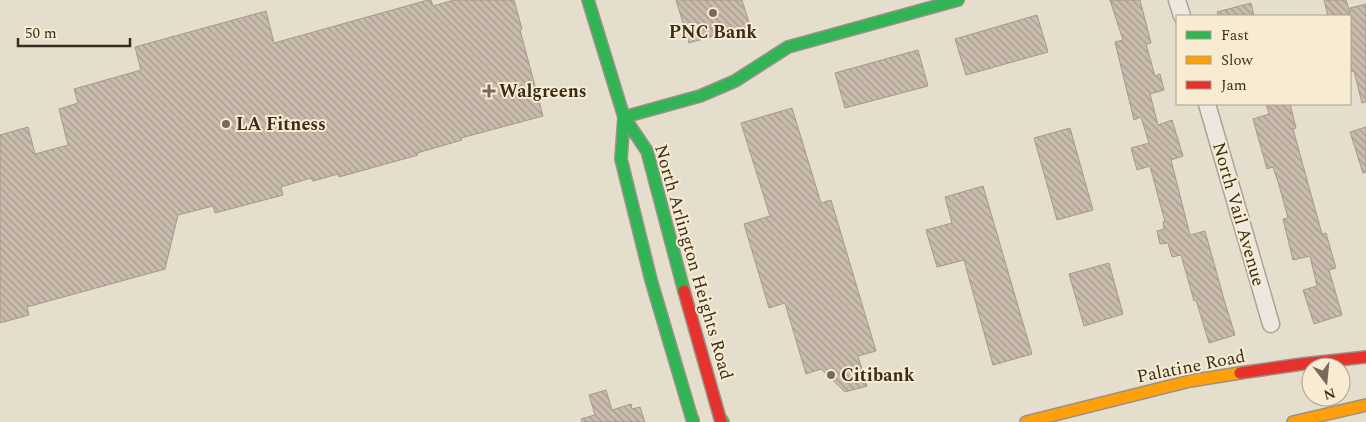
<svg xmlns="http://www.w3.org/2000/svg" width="1366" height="422" viewBox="0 0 1366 422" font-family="Spectral,serif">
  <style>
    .building { fill: url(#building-back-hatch); stroke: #a6998c }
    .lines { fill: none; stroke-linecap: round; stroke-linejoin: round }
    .street-casing { stroke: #aba396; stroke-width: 19 }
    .fast-casing { stroke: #9a9286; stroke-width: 14 }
    .slow-casing { stroke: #9a9286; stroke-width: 14 }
    .jam-casing { stroke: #9a9286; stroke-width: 14 }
    .street { stroke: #ede8df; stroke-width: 16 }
    .fast { stroke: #30b455; stroke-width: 11 }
    .slow { stroke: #ff9f0a; stroke-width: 11 }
    .jam { stroke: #e5322d; stroke-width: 11 }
    .poi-dot { fill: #766a5a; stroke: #f7ecd2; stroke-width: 2 }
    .labels { text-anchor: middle; stroke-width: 4; stroke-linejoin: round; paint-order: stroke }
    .poi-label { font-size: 18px; font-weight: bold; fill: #3a2b1d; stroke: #f7ecd2; text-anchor: start }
    .street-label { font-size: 18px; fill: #3a2b1d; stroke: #f7ecd2 }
  </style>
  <defs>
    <pattern id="building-back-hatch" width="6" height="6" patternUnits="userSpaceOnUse" patternTransform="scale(1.25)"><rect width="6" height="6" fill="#c9bcad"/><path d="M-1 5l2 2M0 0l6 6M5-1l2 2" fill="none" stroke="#a4998c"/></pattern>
  </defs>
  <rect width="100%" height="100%" fill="#e6decc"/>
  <g class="building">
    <polygon points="428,0 431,0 433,6 454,0 514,0 522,29 520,30 543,116 461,138 462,140 417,153 418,155 339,177 338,174 313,181 311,178 281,187 283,195 215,213 213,206 178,215 165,269 27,307 29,315 0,323 0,135 28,127 35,154 68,145 59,109 78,103 74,89 141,70 135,47 266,11 274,43"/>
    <polygon points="676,0 742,0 750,26 689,43"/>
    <polygon points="1110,0 1140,0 1151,43 1146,44 1155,76 1160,74 1164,90 1150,94 1158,125 1172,120 1183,156 1171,160 1190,235 1205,231 1225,303 1235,335 1209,343 1196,300 1194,301 1181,255 1172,257 1168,243 1160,244 1157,231 1164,229 1163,222 1165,222 1150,166 1137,170 1131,148 1149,143 1141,117 1134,120 1115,42 1123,40"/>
    <polygon points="1324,0 1346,0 1350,13 1350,8 1366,4 1366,102 1362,103 1354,71 1350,72 1350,16 1328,16"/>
    <polygon points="1251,3 1254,16 1218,16 1217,12"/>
    <polygon points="1037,15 1048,52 966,75 955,39"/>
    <polygon points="918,50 928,86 845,108 835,73"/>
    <polygon points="1266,104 1290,104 1296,128 1293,129 1322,234 1326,233 1336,268 1329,270 1342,315 1314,324 1303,290 1317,286 1310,256 1293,260 1283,219 1288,218 1279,185 1273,167 1267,169 1253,119 1269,114"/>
    <polygon points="792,108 821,203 831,200 876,351 858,356 867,386 845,392 821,369 806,374 785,303 769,308 744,224 770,216 741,123"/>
    <polygon points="1366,127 1366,172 1363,173 1350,132"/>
    <polygon points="1070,128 1093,210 1057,220 1034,138"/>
    <polygon points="983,186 1032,354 993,365 964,260 937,267 926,230 952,223 945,197"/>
    <polygon points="1109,263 1123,314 1084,326 1069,274"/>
    <polygon points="606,390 612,410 631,404 632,409 640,407 645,422 582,422 581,419 595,415 589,395"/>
  </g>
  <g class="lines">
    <g class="street-casing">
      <g id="street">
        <polyline points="1177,0 1182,16"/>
        <polyline points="1207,104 1271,324"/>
      </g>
    </g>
    <g class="fast-casing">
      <g id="fast">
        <polyline points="588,0 624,117 647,151 684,291"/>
        <polyline points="624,117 700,96 735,81 788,47 958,0"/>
        <polyline points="624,117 621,159 651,280 693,422"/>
        <polyline points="720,418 723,422"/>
        <polyline points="693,420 693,422"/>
      </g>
    </g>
    <g class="slow-casing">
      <g id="slow">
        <polyline points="1026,422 1190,381 1240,373"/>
        <polyline points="1293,422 1366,405"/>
      </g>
    </g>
    <g class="jam-casing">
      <g id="jam">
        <polyline points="684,291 721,422"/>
        <polyline points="1240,373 1302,364 1366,357"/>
      </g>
    </g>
    <use href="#street" class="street"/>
    <use href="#fast" class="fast"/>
    <use href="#slow" class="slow"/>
    <use href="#jam" class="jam"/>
  </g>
  <g class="poi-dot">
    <circle cx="713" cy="13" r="5"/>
    <path d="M486.5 83.5h5v5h5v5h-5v5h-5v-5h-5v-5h5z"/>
    <circle cx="226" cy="124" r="5"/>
    <circle cx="831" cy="375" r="5"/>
  </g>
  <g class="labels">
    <g class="poi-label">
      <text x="713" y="38" text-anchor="middle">PNC Bank</text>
      <text x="499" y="97">Walgreens</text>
      <text x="236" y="130">LA Fitness</text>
      <text x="841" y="381">Citibank</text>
    </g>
    <g class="street-label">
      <text transform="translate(1239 214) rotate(74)" y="6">North Vail Avenue</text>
      <text transform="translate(694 262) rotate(74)" y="6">North Arlington Heights Road</text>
      <text transform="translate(1191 366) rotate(-11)" y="6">Palatine Road</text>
    </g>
  </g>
  <rect x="1176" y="15" width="175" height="90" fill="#f7ecd2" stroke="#ab9f8a"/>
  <rect x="1186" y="31" width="25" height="8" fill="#30b455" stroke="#ab9f8a"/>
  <text x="1221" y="40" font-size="15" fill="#3a2b1d">Fast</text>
  <rect x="1186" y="56" width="25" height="8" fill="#ff9f0a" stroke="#ab9f8a"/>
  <text x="1221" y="65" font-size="15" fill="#3a2b1d">Slow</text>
  <rect x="1186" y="81" width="25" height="8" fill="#e5322d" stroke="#ab9f8a"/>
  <text x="1221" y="90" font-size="15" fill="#3a2b1d">Jam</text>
  <g transform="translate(1326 382) rotate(164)"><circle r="24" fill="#f7ecd2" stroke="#ab9f8a"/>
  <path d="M0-4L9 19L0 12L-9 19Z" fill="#766a5a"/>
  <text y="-8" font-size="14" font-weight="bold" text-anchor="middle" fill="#3a2b1d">N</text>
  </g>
  <path d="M18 38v8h112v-8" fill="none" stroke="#3a2b1d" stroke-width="2.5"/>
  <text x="25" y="38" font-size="15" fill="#3a2b1d" stroke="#f7ecd2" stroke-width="4" paint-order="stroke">50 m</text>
</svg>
